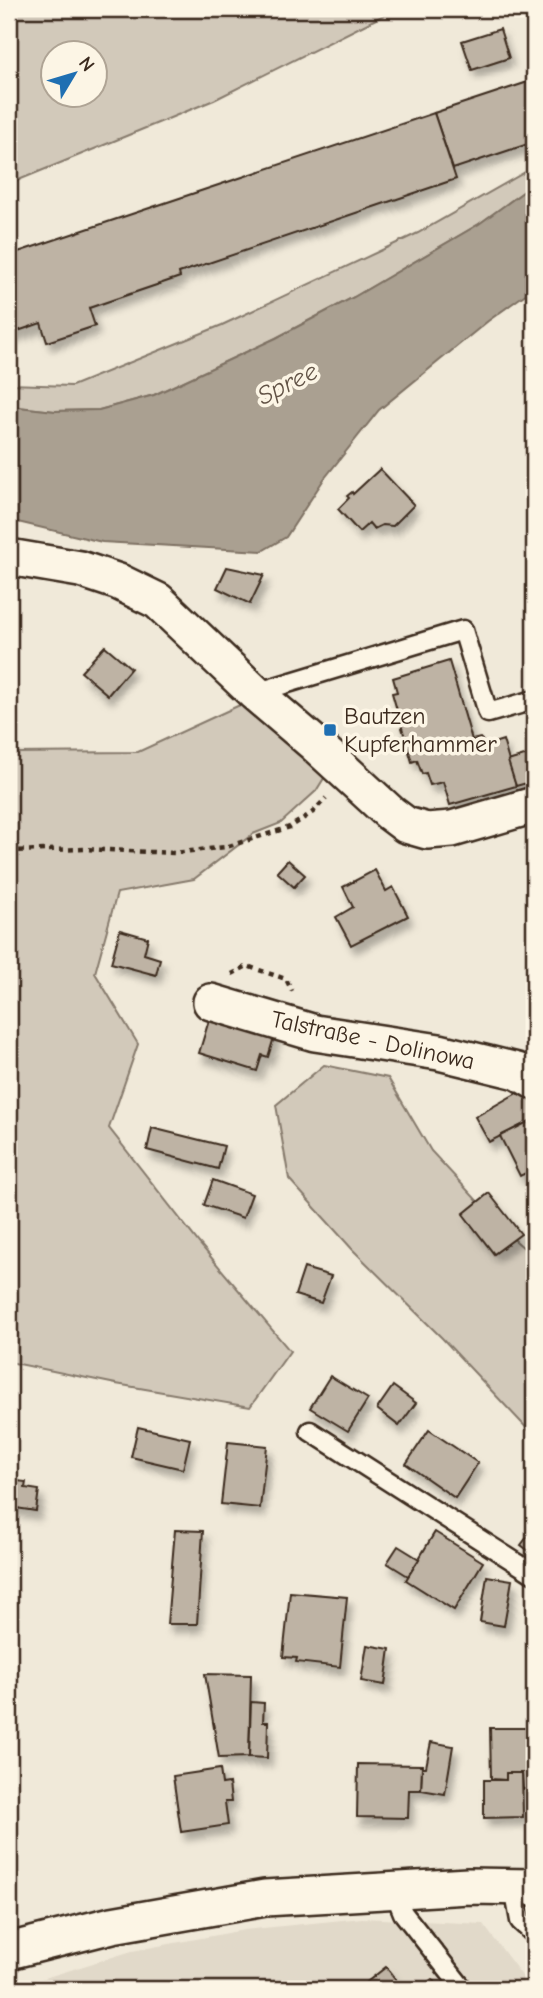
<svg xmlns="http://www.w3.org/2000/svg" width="543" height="1998" viewBox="0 0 543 1998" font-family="'Comic Neue',sans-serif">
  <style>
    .built { fill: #e1d9c9 }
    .green { fill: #d2c9ba; stroke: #867a6c; stroke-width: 2; fill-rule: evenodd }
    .water { fill: #aaa091; stroke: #7e7163; stroke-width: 2 }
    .building { fill: #beb3a4; stroke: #3b2a1e; stroke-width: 2; filter: url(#shadow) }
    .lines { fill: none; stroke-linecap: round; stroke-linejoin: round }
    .lane-casing { stroke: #3b2a1e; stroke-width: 23 }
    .street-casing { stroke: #3b2a1e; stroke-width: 40 }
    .path { stroke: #3b2a1e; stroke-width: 4.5; stroke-dasharray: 5 5; stroke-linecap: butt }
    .lane { stroke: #fcf5e5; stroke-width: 18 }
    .street { stroke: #fcf5e5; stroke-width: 35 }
    .poi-dot { fill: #1f6fb2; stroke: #fcf5e5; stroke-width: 2.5 }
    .labels { text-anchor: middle; stroke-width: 7; stroke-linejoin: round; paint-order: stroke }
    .poi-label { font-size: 24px; fill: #3b2a1e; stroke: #fcf5e5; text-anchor: start }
    .street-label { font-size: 24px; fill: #3b2a1e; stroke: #fcf5e5 }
    .water-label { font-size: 26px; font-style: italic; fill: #625346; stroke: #fcf5e5 }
  </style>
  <defs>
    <filter id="shadow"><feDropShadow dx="4.5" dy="8" stdDeviation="3.5" flood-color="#0004"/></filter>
  </defs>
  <rect width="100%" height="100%" fill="#f0e9d9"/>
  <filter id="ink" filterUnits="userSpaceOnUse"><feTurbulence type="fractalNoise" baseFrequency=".0143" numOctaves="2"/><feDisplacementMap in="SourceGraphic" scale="14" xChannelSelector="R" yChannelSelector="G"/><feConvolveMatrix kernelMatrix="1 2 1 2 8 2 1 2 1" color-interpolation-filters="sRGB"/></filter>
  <g filter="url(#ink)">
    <polygon class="built" points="362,1918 483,1924 532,1989 9,1989 132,1951 244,1930"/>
    <g class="green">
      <path d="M9,9H396L214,100L9,184ZM52,52H94V94H52Z"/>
      <polygon points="534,167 534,184 479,224 354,297 276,338 154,395 99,410 55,411 9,406 9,384 72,386 222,325 418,233"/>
      <polygon points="242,704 326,775 316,791 281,823 253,834 194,879 117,893 95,973 138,1044 109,1128 199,1243 290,1351 250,1407 116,1384 9,1362 9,753 138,752"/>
      <polygon points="324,1065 388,1078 431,1151 507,1233 534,1257 534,1436 442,1338 353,1250 289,1179 276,1105"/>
    </g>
    <polygon class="water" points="534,184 534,288 488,321 379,410 324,479 286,537 262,551 102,542 9,520 9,406 55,411 99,410 154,395 276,338 354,297 479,224"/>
    <g class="building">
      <polygon points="500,29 509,58 472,70 462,41"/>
      <polygon points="534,80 534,142 453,169 434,113"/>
      <polygon points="434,113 456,179 179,273 180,277 89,308 95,326 47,342 41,323 9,334 9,255"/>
      <polygon points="380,469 414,505 393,526 382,525 374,529 369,523 359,532 338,509 349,498 347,496 352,492 353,494"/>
      <polygon points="227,567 264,575 250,604 217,588"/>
      <polygon points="105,646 131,668 108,695 81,672"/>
      <polygon points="449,661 472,740 480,738 482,740 484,746 503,740 516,786 450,805 443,782 430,785 426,773 422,774 417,760 412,762 392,693 397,692 393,678"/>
      <polygon points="534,753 534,781 516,786 508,761"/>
      <polygon points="288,860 305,875 294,887 277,872"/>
      <polygon points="375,870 386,891 393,887 408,916 351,945 336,917 353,907 343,887"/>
      <polygon points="120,930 148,938 144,954 160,959 156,975 111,963"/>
      <polygon points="210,1017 276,1031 268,1057 262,1055 257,1071 199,1053"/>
      <polygon points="524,1089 534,1106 534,1119 489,1142 475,1117"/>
      <polygon points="534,1119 534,1169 520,1176 500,1136"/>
      <polygon points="152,1128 224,1146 218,1169 147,1150"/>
      <polygon points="213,1180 252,1194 243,1218 204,1205"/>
      <polygon points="489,1193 521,1234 494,1254 463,1214"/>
      <polygon points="304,1268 331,1276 321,1303 295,1295"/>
      <polygon points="330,1376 368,1399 348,1431 310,1408"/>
      <polygon points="393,1386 416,1403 399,1426 377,1409"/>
      <polygon points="138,1427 190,1439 183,1469 131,1457"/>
      <polygon points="429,1430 478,1463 455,1498 406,1464"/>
      <polygon points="228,1442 267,1446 260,1508 221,1504"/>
      <polygon points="9,1480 26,1482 25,1488 39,1490 36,1511 9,1507"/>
      <polygon points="534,1528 534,1555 521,1545"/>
      <polygon points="175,1530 203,1531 197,1624 167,1624"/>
      <polygon points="435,1532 483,1562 454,1610 406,1580"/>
      <polygon points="398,1546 419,1559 408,1576 387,1563"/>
      <polygon points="487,1576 512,1580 504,1626 480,1622"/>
      <polygon points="290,1592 347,1597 340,1667 296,1662 297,1658 283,1657"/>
      <polygon points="367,1645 390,1649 385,1685 361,1681"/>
      <polygon points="205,1674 251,1675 249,1757 219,1758"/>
      <polygon points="251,1702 264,1703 263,1722 268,1722 267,1758 249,1757"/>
      <polygon points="490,1728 534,1728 534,1789 523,1789 522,1773 506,1773 506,1780 491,1779"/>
      <polygon points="431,1742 453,1746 445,1794 421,1790 422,1767 426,1767"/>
      <polygon points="358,1764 422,1765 421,1790 409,1790 408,1818 357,1817"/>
      <polygon points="220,1769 222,1784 229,1783 231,1802 225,1802 228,1825 181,1832 173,1776"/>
      <polygon points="506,1773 522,1773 523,1817 484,1818 484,1780 506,1780"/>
      <polygon points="386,1967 403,1989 358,1989"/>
      <polygon points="432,1979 440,1989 418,1989"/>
    </g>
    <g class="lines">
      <g class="lane-casing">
        <g id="lane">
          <polyline points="255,693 463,630 488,713 534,700"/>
          <polyline points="310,1431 534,1574"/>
          <polyline points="514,1888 520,1921 534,1934"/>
          <polyline points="394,1891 403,1913 463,1989"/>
        </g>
      </g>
      <g class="street-casing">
        <g id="street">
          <polyline points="9,557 80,569 119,582 158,601 255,693 316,745 390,813 406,825 427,831 452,829 534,805"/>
          <polyline points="211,1002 315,1033 439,1052 517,1071 534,1081"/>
          <polyline points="9,1951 112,1925 265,1898 468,1886 534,1887"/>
        </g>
      </g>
      <g class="path">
        <polyline points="9,851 84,849 174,853 226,847 290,827 313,812 326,798"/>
        <polyline points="232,974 247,966 286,979 292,991"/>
      </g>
      <use href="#lane" class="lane"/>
      <use href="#street" class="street"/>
    </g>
  </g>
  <rect class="poi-dot" x="323" y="723" width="14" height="14" rx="3.5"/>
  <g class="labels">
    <g class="poi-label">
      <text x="344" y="724">Bautzen<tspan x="344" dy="28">Kupferhammer</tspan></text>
    </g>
    <g class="street-label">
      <text transform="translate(373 1040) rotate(12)" y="8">Talstraße - Dolinowa</text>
    </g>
    <g class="water-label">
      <text transform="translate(287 383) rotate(-27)" y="9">Spree</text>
    </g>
  </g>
  <rect width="543" height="1998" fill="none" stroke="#fcf5e5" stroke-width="35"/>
  <rect x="18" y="18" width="508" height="1963" fill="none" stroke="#3b2a1e" stroke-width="2.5" filter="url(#ink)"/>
  <g transform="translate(74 74) rotate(52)"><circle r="33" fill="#fcf5e5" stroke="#afa495" stroke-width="2"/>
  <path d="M0-5L12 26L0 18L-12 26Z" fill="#1f6fb2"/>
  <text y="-10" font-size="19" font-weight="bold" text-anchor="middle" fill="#3b2a1e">N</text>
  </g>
</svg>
